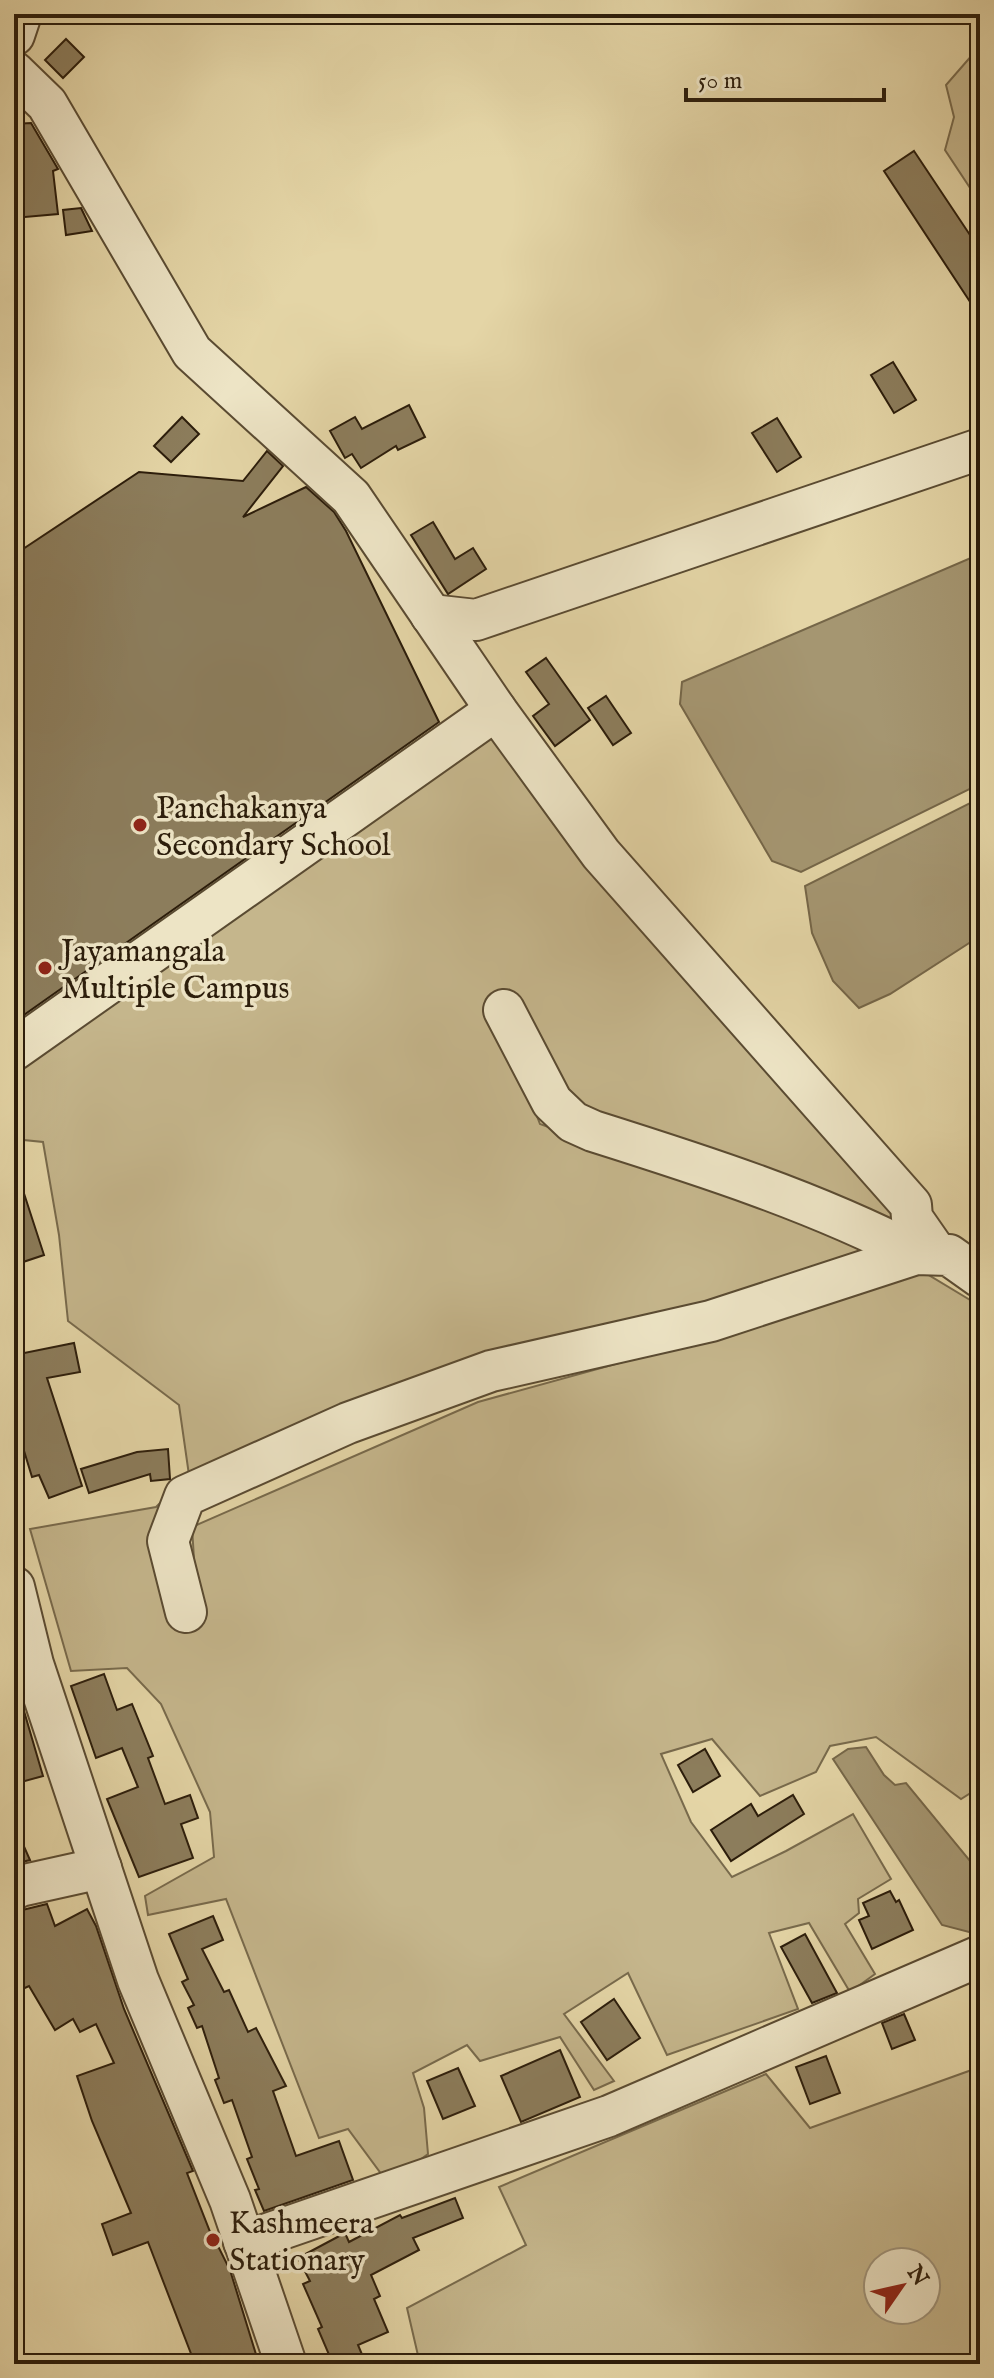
<svg xmlns="http://www.w3.org/2000/svg" width="994" height="2378" viewBox="0 0 994 2378" font-family="'IM FELL English',serif">
  <style>
    .green { fill: #c5b68c; stroke: #786a4c; stroke-width: 2; fill-rule: evenodd }
    .water { fill: #a59671; stroke: #756648; stroke-width: 2 }
    .building { fill: #8c7d5c; stroke: #2c1d0b; stroke-width: 2 }
    .lines { fill: none; stroke-linecap: round; stroke-linejoin: round }
    .minor-casing { stroke: #5a4b32; stroke-width: 44 }
    .minor { stroke: #ede4c5; stroke-width: 40 }
    .poi-dot { fill: #8f2418; stroke: #ede4c5; stroke-width: 3 }
    .labels { text-anchor: middle; stroke-width: 7; stroke-linejoin: round; paint-order: stroke }
    .poi-label { font-size: 32px; fill: #2c1d0b; stroke: #ede4c5; text-anchor: start }
  </style>
  <rect width="100%" height="100%" fill="#e4d5a6"/>
  <filter id="stains"><feTurbulence type="fractalNoise" baseFrequency=".0025" numOctaves="4"/><feColorMatrix values="0 0 0 0 .2 0 0 0 0 .09 0 0 0 0 .02 0 0 0 .5 -.17"/></filter>
  <radialGradient id="worn" r=".72"><stop offset=".6" stop-color="#630" stop-opacity="0"/><stop offset="1" stop-color="#630" stop-opacity=".3"/></radialGradient>
  <g class="green">
    <polygon points="980,46 980,203 945,150 954,117 946,85"/>
    <polygon points="495,726 918,1243 572,1108 492,1000 540,1124 893,1252 357,1411 152,1540 198,1624 192,1527 478,1402 695,1342 917,1268 980,1306 980,1787 961,1799 876,1737 830,1746 816,1772 760,1796 712,1739 661,1754 691,1822 732,1877 786,1851 853,1814 891,1879 858,1899 859,1913 845,1924 875,1974 850,1992 809,1923 769,1933 798,2009 667,2055 628,1973 564,2014 614,2081 594,2090 560,2037 480,2061 467,2045 413,2073 424,2108 428,2154 388,2183 348,2129 319,2138 226,1899 148,1915 145,1896 214,1857 210,1812 161,1704 127,1668 71,1671 30,1529 156,1507 189,1475 179,1405 68,1321 59,1235 43,1142 14,1139 14,1073 481,740"/>
    <path d="M980,2067V2364H420L407,2308L526,2245L499,2187L766,2074L810,2128ZM878,2262H926V2310H878Z"/>
  </g>
  <g class="water">
    <polygon points="980,554 980,784 801,872 772,861 680,704 682,682"/>
    <polygon points="980,798 980,936 890,994 859,1008 833,981 812,933 805,886"/>
    <polygon points="866,1747 884,1775 895,1785 906,1783 980,1873 980,1928 969,1932 942,1925 833,1759 848,1749"/>
  </g>
  <g class="building">
    <polygon points="66,39 84,57 63,78 45,60"/>
    <polygon points="31,123 58,169 53,171 58,214 14,218 14,124"/>
    <polygon points="914,151 980,250 980,317 884,171"/>
    <polygon points="81,208 92,231 66,235 63,210"/>
    <polygon points="893,362 916,400 894,413 871,375"/>
    <polygon points="409,405 425,437 398,450 396,446 361,468 352,454 345,458 330,431 355,417 362,429"/>
    <polygon points="182,417 199,434 171,462 154,446"/>
    <polygon points="777,418 801,457 777,472 752,433"/>
    <polygon points="267,451 283,466 243,517 306,487 334,512 346,531 439,722 14,1022 14,555 139,472 243,481"/>
    <polygon points="433,522 455,559 473,548 486,569 448,594 411,535"/>
    <polygon points="546,658 590,720 555,746 533,716 549,704 526,672"/>
    <polygon points="606,696 631,733 613,745 588,708"/>
    <polygon points="18,1175 44,1255 14,1265 14,1176"/>
    <polygon points="74,1343 80,1372 47,1378 82,1486 49,1498 39,1475 32,1477 14,1418 14,1355"/>
    <polygon points="168,1449 170,1479 151,1481 150,1474 89,1493 81,1469 137,1452"/>
    <polygon points="104,1674 117,1710 132,1704 153,1756 148,1758 165,1804 190,1795 198,1818 181,1824 193,1858 139,1877 107,1799 138,1787 122,1748 96,1758 71,1686"/>
    <polygon points="14,1694 19,1694 43,1776 14,1784"/>
    <polygon points="705,1749 720,1776 693,1792 678,1765"/>
    <polygon points="793,1795 804,1814 731,1861 711,1830 751,1804 758,1816"/>
    <polygon points="14,1824 30,1860 14,1864"/>
    <polygon points="890,1891 896,1902 899,1900 913,1930 872,1949 859,1920 869,1916 863,1903"/>
    <polygon points="47,1904 55,1926 87,1909 96,1926 124,2009 193,2171 187,2173 216,2247 218,2246 230,2270 259,2364 195,2364 148,2242 113,2255 102,2224 131,2213 92,2121 77,2076 114,2063 96,2024 80,2032 73,2019 55,2030 29,1986 14,1993 14,1912"/>
    <polygon points="213,1916 223,1940 202,1949 224,1992 229,1990 248,2032 256,2028 286,2086 273,2091 296,2156 339,2141 353,2180 264,2211 255,2190 259,2189 247,2159 252,2157 232,2100 224,2103 215,2080 219,2078 202,2026 197,2028 188,2008 194,2005 182,1982 188,1979 169,1934"/>
    <polygon points="805,1934 837,1993 812,2003 781,1947"/>
    <polygon points="614,1999 640,2038 607,2060 581,2022"/>
    <polygon points="904,2014 915,2040 892,2049 882,2023"/>
    <polygon points="560,2050 580,2097 521,2122 501,2076"/>
    <polygon points="826,2056 840,2093 810,2104 796,2067"/>
    <polygon points="458,2068 475,2106 443,2119 427,2081"/>
    <polygon points="455,2198 463,2218 413,2238 419,2250 371,2275 380,2296 374,2299 388,2332 358,2345 366,2364 333,2364 318,2329 322,2327 303,2284 310,2281 298,2258 345,2233 349,2242 400,2215 402,2218"/>
  </g>
  <g class="lines">
    <g class="minor-casing">
      <g id="minor">
        <polyline points="14,35 21,14"/>
        <polyline points="14,72 47,104 192,352 351,497 496,710 601,854 911,1205 912,1218 937,1254"/>
        <polyline points="431,615 476,620 980,449"/>
        <path d="M504,1010L552,1102L573,1122L593,1131C704,1166 813,1201 916,1254"/>
        <polyline points="14,1050 496,710"/>
        <polyline points="14,1587 33,1664 138,1980 230,2200 286,2364"/>
        <polyline points="186,1612 168,1541 185,1496 348,1423 491,1371 711,1321 916,1254 949,1255 980,1277"/>
        <polyline points="14,1889 20,1886 101,1868"/>
        <polyline points="244,2242 609,2116 980,1956"/>
      </g>
    </g>
    <use href="#minor" class="minor"/>
  </g>
  <g class="poi-dot">
    <circle cx="140" cy="825" r="8"/>
    <circle cx="45" cy="968" r="8"/>
    <circle cx="213" cy="2240" r="8"/>
  </g>
  <g class="labels">
    <g class="poi-label">
      <text x="156" y="818">Panchakanya<tspan x="156" dy="37">Secondary School</tspan></text>
      <text x="61" y="961">Jayamangala<tspan x="61" dy="37">Multiple Campus</tspan></text>
      <text x="229" y="2233">Kashmeera<tspan x="229" dy="37">Stationary</tspan></text>
    </g>
  </g>
  <rect width="994" height="2378" fill="none" stroke="#e4d5a6" stroke-width="48"/>
  <rect x="16" y="16" width="962" height="2346" fill="none" stroke="#2c1d0b" stroke-width="4"/>
  <rect x="24" y="24" width="946" height="2330" fill="none" stroke="#2c1d0b" stroke-width="2"/>
  <g transform="translate(902 2286) rotate(56)"><circle r="38" fill="#ede4c5" stroke="#a0947b" stroke-width="2"/>
  <path d="M0-6L14 30L0 20L-14 30Z" fill="#8f2418"/>
  <text y="-12" font-size="22" font-weight="bold" text-anchor="middle" fill="#2c1d0b">N</text>
  </g>
  <path d="M686 88v12h198v-12" fill="none" stroke="#2c1d0b" stroke-width="4"/>
  <text x="698" y="88" font-size="24" fill="#2c1d0b" stroke="#ede4c5" stroke-width="6" paint-order="stroke">50 m</text>
  <rect width="100%" height="100%" filter="url(#stains)"/>
  <rect width="100%" height="100%" fill="url(#worn)"/>
</svg>
